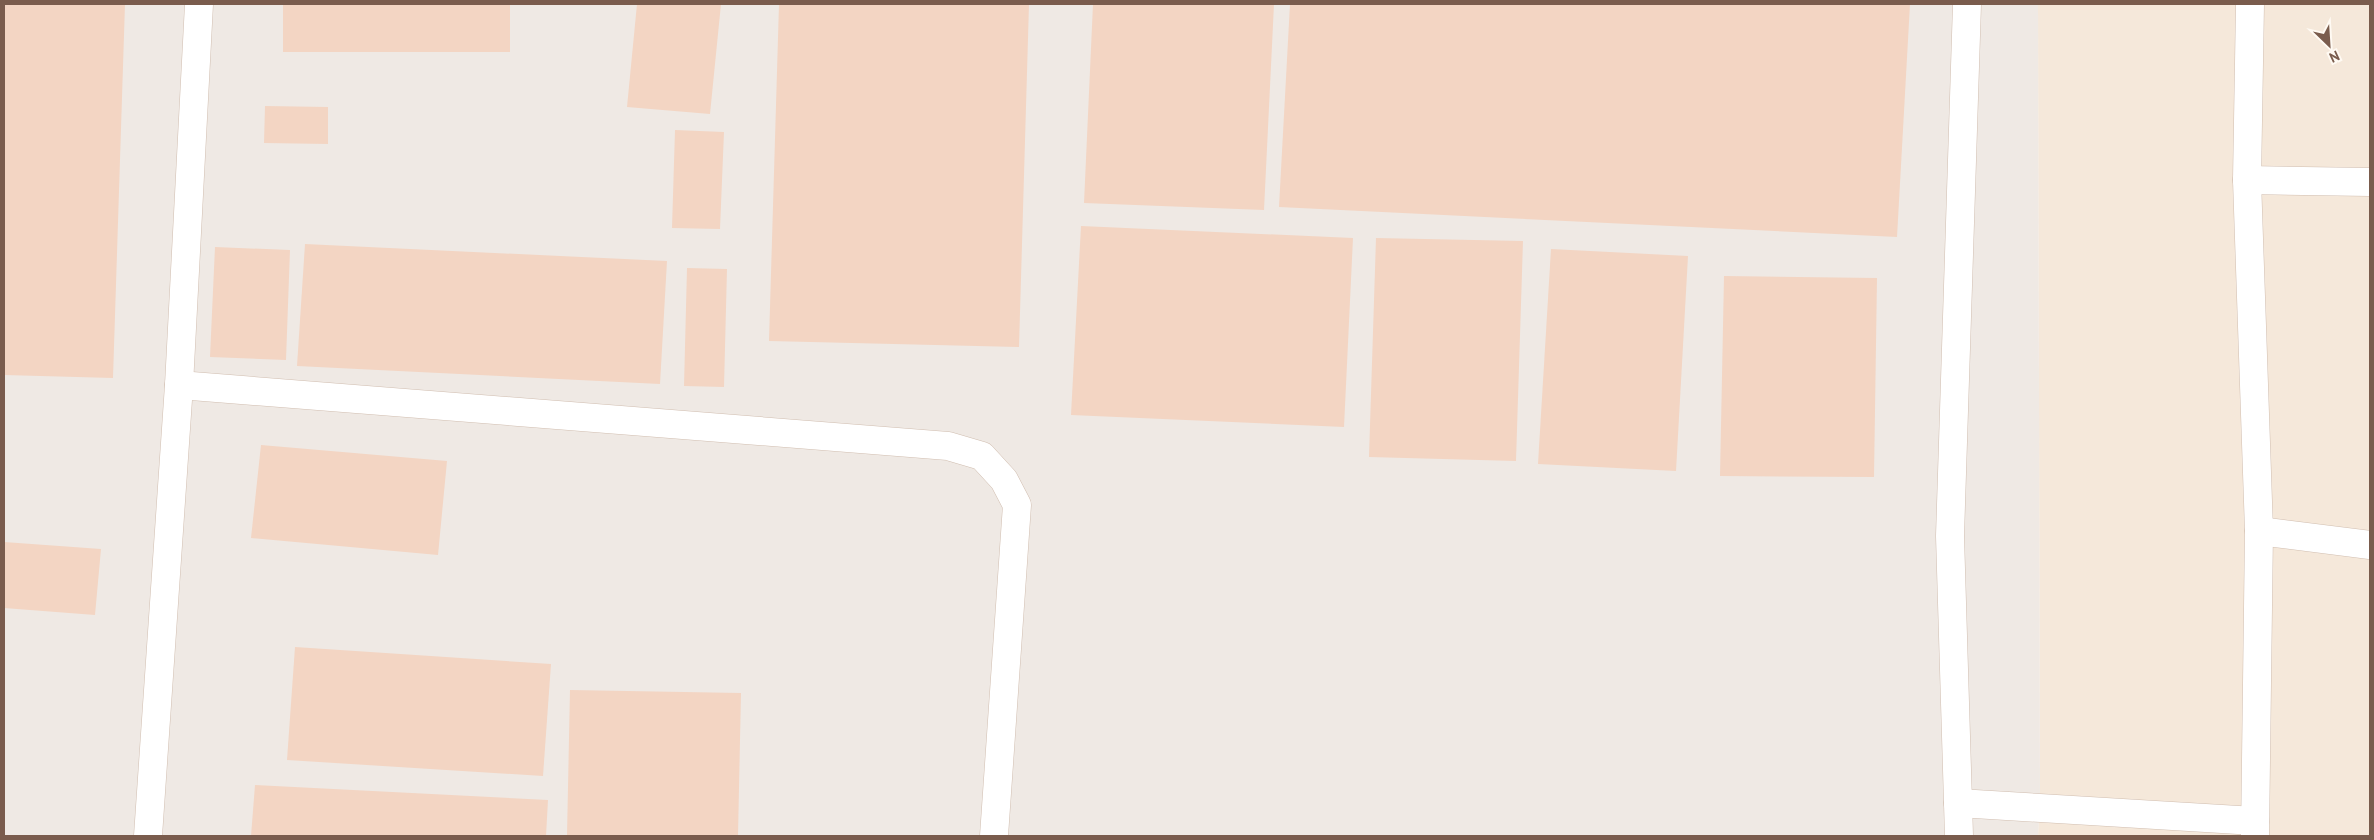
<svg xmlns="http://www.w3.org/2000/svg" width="2374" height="840" viewBox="0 0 2374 840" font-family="'PT Sans',sans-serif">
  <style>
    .residential { fill: #f5e8da }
    .industrial { fill: #efe9e4 }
    .building { fill: #f3d5c3 }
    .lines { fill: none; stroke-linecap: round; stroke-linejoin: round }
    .minor-casing { stroke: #d1beb0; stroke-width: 29 }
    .minor { stroke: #fff; stroke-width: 28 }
  </style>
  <rect width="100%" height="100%" fill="#fdf6ec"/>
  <polygon class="residential" points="2038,4 2370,4 2370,836 2038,836 2040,803"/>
  <polygon class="industrial" points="4,4 2038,4 2040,803 2038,836 4,836"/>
  <g class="building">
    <polygon points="4,4 125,4 113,378 4,375"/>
    <rect x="283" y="4" width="227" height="48"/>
    <polygon points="637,4 721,4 710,114 627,107"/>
    <polygon points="779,4 1029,4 1019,347 769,341"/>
    <polygon points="1093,4 1274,4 1264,210 1084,203"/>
    <polygon points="1290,4 1910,4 1897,237 1279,207"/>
    <polygon points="265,106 328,107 328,144 264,143"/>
    <polygon points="675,130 724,132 720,229 672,228"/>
    <polygon points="1081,226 1353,238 1344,427 1071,415"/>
    <polygon points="1376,238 1523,241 1516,461 1369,457"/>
    <polygon points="305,244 667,261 660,384 297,366"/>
    <polygon points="215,247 290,250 286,360 210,357"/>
    <polygon points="1551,249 1688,256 1676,471 1538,464"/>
    <polygon points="687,268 727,269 724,387 684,386"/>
    <polygon points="1724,276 1877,278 1874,477 1720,476"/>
    <polygon points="261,445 447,461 438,555 251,538"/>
    <polygon points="4,542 101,549 95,615 4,608"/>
    <polygon points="295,647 551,664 543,776 287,760"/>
    <polygon points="570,690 741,693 738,836 567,836"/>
    <polygon points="255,785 548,800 546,836 251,836"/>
  </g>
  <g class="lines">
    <g class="minor-casing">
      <g id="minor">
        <polyline points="2250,4 2247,180 2259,531 2255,836"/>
        <polyline points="2247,180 2370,182"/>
        <polyline points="179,385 948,446 982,456 1004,480 1017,505 994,836"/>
        <polyline points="2259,531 2370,545"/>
        <polyline points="1958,803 2255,821"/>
        <polyline points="148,836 179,385 199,4"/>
        <polyline points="1959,836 1950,536 1967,4"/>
      </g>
    </g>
    <use href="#minor" class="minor"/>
  </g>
  <rect width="2374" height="840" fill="none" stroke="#7a5c4d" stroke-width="10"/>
  <g transform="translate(2329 45) rotate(155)" stroke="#fffaf3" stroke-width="4" paint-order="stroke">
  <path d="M0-4L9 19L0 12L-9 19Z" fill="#7a5c4d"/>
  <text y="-8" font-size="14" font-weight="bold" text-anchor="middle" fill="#7a5c4d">N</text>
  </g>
</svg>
